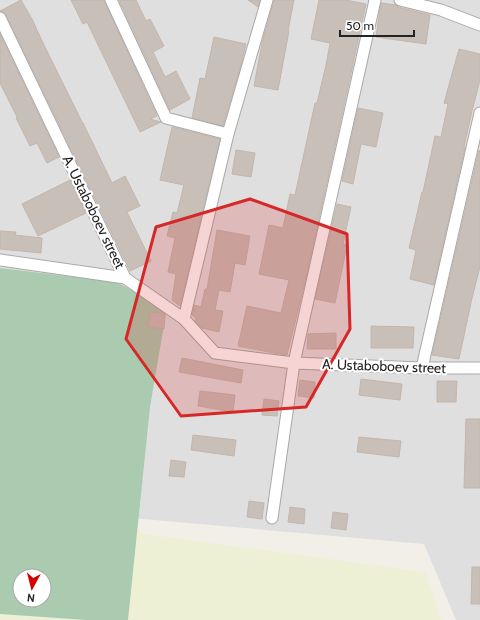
<svg xmlns="http://www.w3.org/2000/svg" width="480" height="620" viewBox="0 0 480 620" font-family="Cabin,sans-serif">
  <style>
    .residential { fill: #e0dfdf }
    .farmland { fill: #eef0d5; fill-rule: evenodd }
    .cemetery { fill: #aacbaf; fill-rule: evenodd }
    .building { fill: #c7bfb8; stroke: #c4b6ab }
    .lines { fill: none; stroke-linecap: round; stroke-linejoin: round }
    .minor-casing { stroke: #a9a9a9; stroke-width: 13 }
    .minor { stroke: #fff; stroke-width: 11 }
    .marked { fill: #d62828; fill-opacity: 0.2; stroke: #d62828; stroke-width: 3; stroke-linejoin: round }
    .labels { text-anchor: middle; stroke-width: 4; stroke-linejoin: round; paint-order: stroke }
    .street-label { font-size: 14px; fill: #222; stroke: #fff }
  </style>
  <rect width="100%" height="100%" fill="#f2efe9"/>
  <polygon class="residential" points="0,0 480,0 480,620 456,620 424,544 120,517 0,275"/>
  <path class="farmland" d="M0,421L109,517L145,534L426,572L441,620H0ZM20,576H44V600H20Z"/>
  <path class="cemetery" d="M0,268L116,282L144,296L166,313L150,407L128,620H86L0,614ZM20,576H44V600H20Z"/>
  <g class="building">
    <polygon points="21,0 32,19 44,45 83,124 83,123 112,183 125,176 140,206 127,212 151,261 130,271 6,15 4,12 0,11"/>
    <polygon points="71,0 104,0 105,3 157,116 150,119 161,122 140,132 87,22 83,24"/>
    <polygon points="119,0 136,0 146,21 150,19 164,46 153,52 165,77 176,71 190,99 170,110"/>
    <polygon points="248,0 260,0 258,7"/>
    <polygon points="274,0 294,0 288,31 289,31 278,90 254,86 262,43"/>
    <polygon points="319,0 346,0 366,4 350,78 305,282 287,355 274,353 238,346 247,306 281,313 289,280 259,274 269,225 283,228 290,194 295,195 315,103 317,103 326,65 330,43 311,39"/>
    <polygon points="381,3 396,5 398,7 430,15 426,44 376,37 379,16"/>
    <polygon points="0,34 59,157 47,163 37,143 30,146 16,118 17,117 0,83"/>
    <polygon points="214,37 246,44 241,65 223,126 192,118 200,78 205,79"/>
    <polygon points="459,49 480,54 480,80 472,111 464,147 465,147 434,285 410,279 416,250 409,248 422,192 423,192 435,136 441,137 448,104 444,103"/>
    <polygon points="358,108 383,113 376,147 361,144 353,184 342,181"/>
    <polygon points="172,127 220,139 180,306 172,300 176,274 168,272 175,238 167,236 173,212 177,213 184,185 160,180"/>
    <polygon points="236,150 255,153 251,177 232,174"/>
    <polygon points="479,150 480,151 480,267 472,298 459,359 432,355"/>
    <polygon points="70,180 86,213 38,236 22,204"/>
    <polygon points="337,204 351,207 343,244 347,245 335,303 315,299"/>
    <polygon points="217,230 250,236 245,265 235,263 230,292 219,290 215,310 223,311 219,332 202,328 195,321 196,318 192,315 194,305 201,307 205,289 207,289"/>
    <polygon points="0,231 16,232 15,235 42,238 41,253 0,249"/>
    <polygon points="150,312 163,313 165,315 164,329 148,327"/>
    <polygon points="371,326 414,327 413,348 371,348"/>
    <polygon points="336,333 336,349 307,349 308,334"/>
    <polygon points="182,358 243,370 241,383 179,372"/>
    <polygon points="361,379 402,384 400,400 359,395"/>
    <polygon points="300,380 315,382 314,398 298,396"/>
    <polygon points="437,381 457,381 456,402 437,402"/>
    <polygon points="200,391 235,395 233,412 198,406"/>
    <polygon points="264,399 279,401 277,416 262,415"/>
    <polygon points="466,419 480,419 480,488 464,488"/>
    <polygon points="193,435 236,440 234,456 191,450"/>
    <polygon points="359,437 401,441 399,457 357,452"/>
    <polygon points="171,460 186,462 184,477 169,476"/>
    <polygon points="249,501 264,503 262,519 247,517"/>
    <polygon points="290,507 305,509 304,524 288,522"/>
    <polygon points="333,512 348,514 346,530 331,528"/>
    <polygon points="472,567 480,567 480,604 471,604"/>
  </g>
  <g class="lines">
    <g class="minor-casing">
      <g id="minor">
        <polyline points="111,0 166,118 228,134"/>
        <polyline points="400,0 441,10 480,25"/>
        <polyline points="0,18 125,278 184,319 215,353 294,363 422,368 480,368"/>
        <polyline points="0,260 125,278"/>
        <polyline points="184,319 228,134 267,0"/>
        <polyline points="422,368 480,113"/>
        <polyline points="272,518 294,363 375,0"/>
      </g>
    </g>
    <use href="#minor" class="minor"/>
  </g>
  <path class="marked" d="M250,199L347,234L350,329L306,407L181,416L126,339L156,227Z"/>
  <g class="labels">
    <g class="street-label">
      <text transform="translate(94 212) rotate(64)" y="5">A. Ustaboboev street</text>
      <text transform="translate(384 366) rotate(2)" y="5">A. Ustaboboev street</text>
    </g>
  </g>
  <g transform="translate(32 588) rotate(187)"><circle r="19" fill="#ffffff" stroke="#a7a7a7"/>
  <path d="M0-3L7 15L0 10L-7 15Z" fill="#d40000"/>
  <text y="-6" font-size="11" font-weight="bold" text-anchor="middle" fill="#222222">N</text>
  </g>
  <path d="M340 30v6h74v-6" fill="none" stroke="#222222" stroke-width="2"/>
  <text x="346" y="30" font-size="12" fill="#222222" stroke="#ffffff" stroke-width="3" paint-order="stroke">50 m</text>
</svg>
